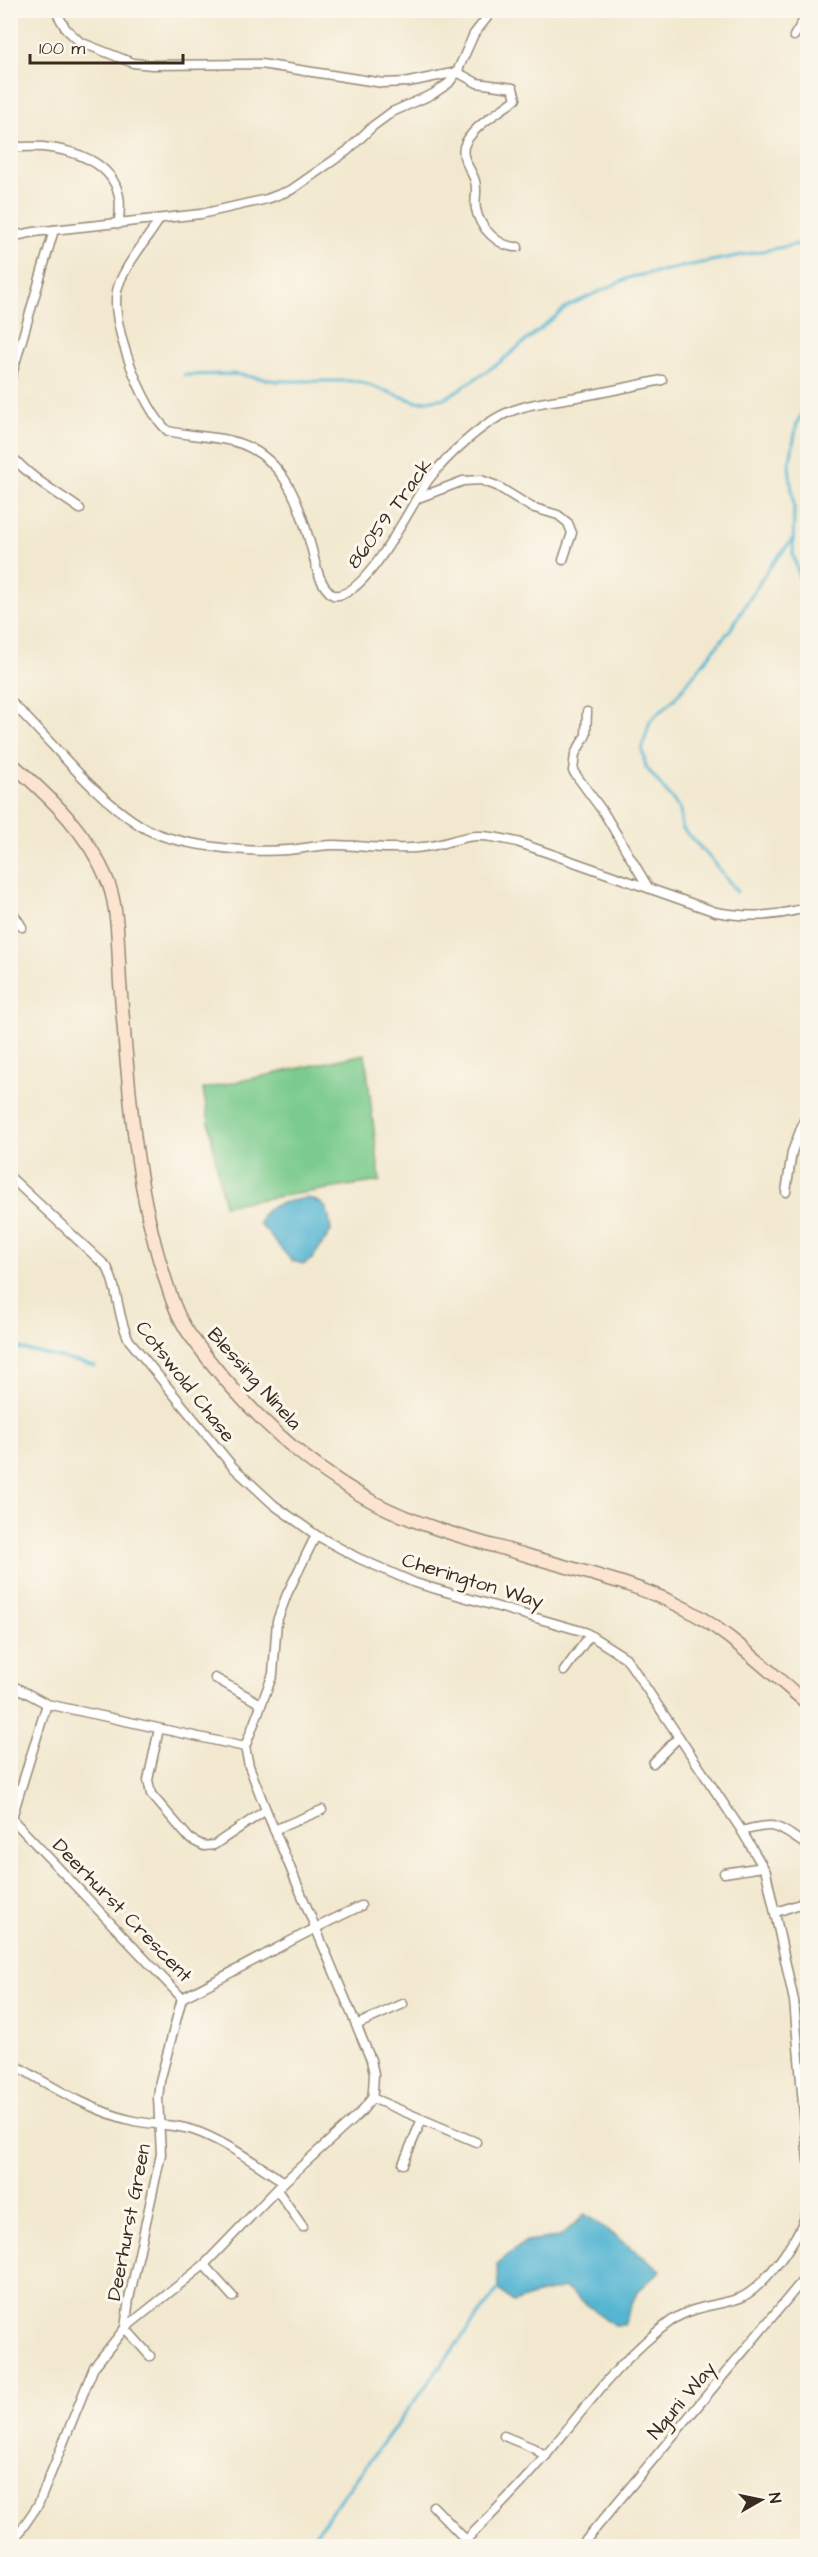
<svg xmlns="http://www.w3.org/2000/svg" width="818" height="2557" viewBox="0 0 818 2557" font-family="'Architects Daughter',sans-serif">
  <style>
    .green { fill: #7acb8d; stroke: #5a7a56; stroke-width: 1.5 }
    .water { fill: #54b5d2; stroke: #487078; stroke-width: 1.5 }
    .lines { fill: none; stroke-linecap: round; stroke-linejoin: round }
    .stream { stroke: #54b5d2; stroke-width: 3 }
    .street-casing { stroke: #968976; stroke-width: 11 }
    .secondary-casing { stroke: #968976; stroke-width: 15 }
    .street { stroke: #fff; stroke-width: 8 }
    .secondary { stroke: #fce5d0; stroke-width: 12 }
    .labels { text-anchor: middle; stroke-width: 6; stroke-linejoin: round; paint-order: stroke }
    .street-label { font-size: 20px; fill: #3b2a1e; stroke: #fbf7ec }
  </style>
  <rect width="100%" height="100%" fill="#fbf7ec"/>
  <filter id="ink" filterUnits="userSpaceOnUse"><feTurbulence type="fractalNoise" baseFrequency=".0167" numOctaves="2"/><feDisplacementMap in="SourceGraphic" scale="12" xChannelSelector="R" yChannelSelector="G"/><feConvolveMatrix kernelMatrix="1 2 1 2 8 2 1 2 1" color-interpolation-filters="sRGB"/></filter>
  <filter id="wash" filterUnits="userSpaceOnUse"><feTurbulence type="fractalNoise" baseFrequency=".008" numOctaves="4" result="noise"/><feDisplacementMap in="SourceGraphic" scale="24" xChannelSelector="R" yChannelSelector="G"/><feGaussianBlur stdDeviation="1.35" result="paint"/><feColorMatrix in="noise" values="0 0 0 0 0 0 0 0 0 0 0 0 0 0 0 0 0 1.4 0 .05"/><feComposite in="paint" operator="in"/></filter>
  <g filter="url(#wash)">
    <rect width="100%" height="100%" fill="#f2e8cf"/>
    <polygon class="green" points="365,1054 380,1181 224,1205 203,1089"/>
    <g class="water">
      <path d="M307,1198C328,1202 329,1211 331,1231L312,1259L304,1264L292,1261L259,1223C264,1203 290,1201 307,1198Z"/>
      <polygon points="585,2214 661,2270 637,2292 624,2325 614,2325 565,2288 537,2294 514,2303 498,2289 497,2264 526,2241 560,2237"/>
    </g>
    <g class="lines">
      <g class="stream">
        <polyline points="184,375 235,374 277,381 357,381 417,402 446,398 499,363 568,306 631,277 808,242"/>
        <polyline points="808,404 797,423 789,466 794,507 793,554 808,608"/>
        <polyline points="737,892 712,860 682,828 680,809 646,767 642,749 650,721 674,699 730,630 768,569 793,539"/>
        <polyline points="10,1346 95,1366"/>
        <polyline points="306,2546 498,2289"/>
      </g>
    </g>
  </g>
  <g filter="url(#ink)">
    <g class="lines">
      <g class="street-casing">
        <g id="street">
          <path d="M55,10L66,29L80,42L133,63L152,65L261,64L383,83L409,82L457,72L477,83L513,88L516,99C499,113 477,123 466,142C458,156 471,168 475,181C478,190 474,200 476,209C479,227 499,248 518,247"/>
          <polyline points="794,36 808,13"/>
          <path d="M10,146C21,148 32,146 43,147C74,150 112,162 119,196C121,205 119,215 119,224"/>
          <path d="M159,220C147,240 121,270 117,291C110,324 143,410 168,431C189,436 211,436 232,441C285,455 299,503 312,550C316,566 319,585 333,595C366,601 412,502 429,479C446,457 483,422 509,412C530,403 554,401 577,397C605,392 634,386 662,380"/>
          <polyline points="10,237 34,232 201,214 267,199 291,190 347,151 373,126 392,112 433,94 449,83 457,72 474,34 493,10"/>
          <polyline points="10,381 54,230"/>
          <path d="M10,454C29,477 56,492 80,509"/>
          <polyline points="418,498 463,481 481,480 497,486 531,507 558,515 568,523 572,533 563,560"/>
          <path d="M10,701C54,743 89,793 141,826C172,846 251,853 288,850C303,849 317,845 333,845C352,845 372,848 391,848C402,848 413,849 423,847C441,846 458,837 476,836C490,835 504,839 517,842L716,912C748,918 777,917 808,907"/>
          <polyline points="587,712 586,735 575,754 573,771 604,813 648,887"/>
          <polyline points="10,908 22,927"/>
          <path d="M10,1177L107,1267C119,1290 117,1317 129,1340L233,1467L274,1505L316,1535L358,1558L415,1583L585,1632L626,1658L740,1828L766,1872L794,2001L808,2161"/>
          <polyline points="786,1192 792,1152 808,1110"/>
          <polyline points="564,1671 590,1635"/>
          <polyline points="215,1678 261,1704"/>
          <polyline points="10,1684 47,1704 245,1747"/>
          <polyline points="159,1729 148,1780 151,1794 190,1839 204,1846 214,1845 266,1810"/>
          <polyline points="653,1763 679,1737"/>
          <polyline points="10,1817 182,1998"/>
          <polyline points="12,1817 47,1704"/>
          <polyline points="274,1830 322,1810"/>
          <path d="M742,1831C779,1821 776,1826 808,1846"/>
          <polyline points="724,1873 763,1867"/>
          <polyline points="776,1912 800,1904 808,1896"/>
          <path d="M182,1998C242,1968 300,1934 361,1906"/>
          <polyline points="356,2025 403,2004"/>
          <path d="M10,2062C49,2085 90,2111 134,2121C153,2125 173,2124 193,2130C225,2141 256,2164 284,2182"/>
          <polyline points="372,2098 476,2142"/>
          <polyline points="403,2164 422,2119"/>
          <polyline points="277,2190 303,2227"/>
          <polyline points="204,2265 233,2297"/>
          <polyline points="125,2328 129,2299 161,2154 158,2098 160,2081 182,1998"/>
          <polyline points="125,2328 150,2356"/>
          <polyline points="504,2436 533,2448 546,2456"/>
          <polyline points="433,2506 466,2540"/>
          <polyline points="10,2546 38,2505 94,2367 125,2328 204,2265 284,2182 361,2112 372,2098 373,2091 374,2074 371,2060 266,1810 249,1766 245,1747 273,1674 277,1621 287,1594 316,1535"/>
          <path d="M460,2546C489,2517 521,2486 547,2454C586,2407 621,2357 671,2321C692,2306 717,2306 740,2298C764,2289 806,2230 808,2205"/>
          <polyline points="581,2546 808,2274"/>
        </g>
      </g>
      <g class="secondary-casing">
        <path id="secondary" d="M10,762C50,797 88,832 108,882C119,910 118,953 120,983C128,1076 133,1169 159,1259C167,1284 174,1313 190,1335C239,1403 301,1463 375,1503C423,1528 478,1541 529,1556C579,1571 631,1582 678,1605C723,1626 769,1672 808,1704"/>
      </g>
      <use href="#street" class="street"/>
      <use href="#secondary" class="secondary"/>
    </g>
  </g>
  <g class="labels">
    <g class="street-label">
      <text transform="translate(389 513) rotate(-54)" y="7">86059 Track</text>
      <text transform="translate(255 1378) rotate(48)" y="7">Blessing Ninela</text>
      <text transform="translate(186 1381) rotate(52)" y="7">Cotswold Chase</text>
      <text transform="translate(473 1580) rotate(17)" y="7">Cherington Way</text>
      <text transform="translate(123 1910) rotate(46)" y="7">Deerhurst Crescent</text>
      <text transform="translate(128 2222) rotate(-79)" y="7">Deerhurst Green</text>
      <text transform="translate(681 2400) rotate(-50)" y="7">Nguni Way</text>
    </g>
  </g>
  <rect width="818" height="2557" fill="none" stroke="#fbf7ec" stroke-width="36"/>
  <g transform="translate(761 2500) rotate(81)" stroke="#fbf7ec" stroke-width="4.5" paint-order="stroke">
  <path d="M0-4.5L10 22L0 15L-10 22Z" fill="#3b2a1e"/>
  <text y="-9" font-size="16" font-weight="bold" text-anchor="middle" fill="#3b2a1e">N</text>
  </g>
  <path d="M30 54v9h153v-9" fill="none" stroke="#3b2a1e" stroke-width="3"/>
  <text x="39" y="54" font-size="18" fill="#3b2a1e" stroke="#fbf7ec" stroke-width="4.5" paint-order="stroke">100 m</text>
</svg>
